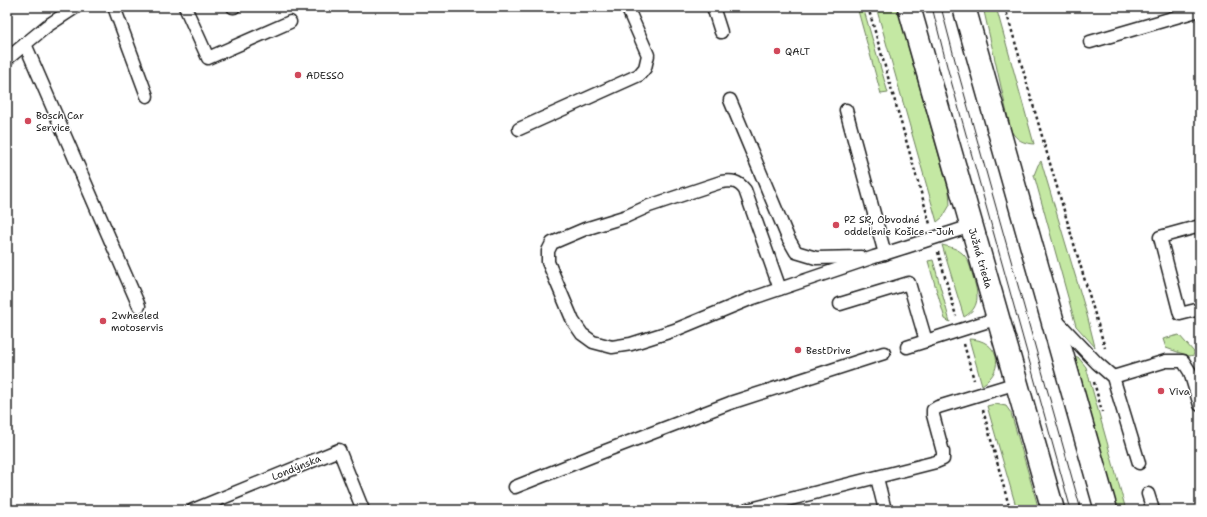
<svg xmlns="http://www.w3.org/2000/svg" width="1207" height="517" viewBox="0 0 1207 517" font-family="'Shantell Sans',sans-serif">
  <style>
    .green { fill: #c4e8a3; stroke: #708260 }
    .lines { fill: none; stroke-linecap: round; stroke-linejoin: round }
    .service-casing { stroke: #1c1c1c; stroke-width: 15 }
    .tertiary-casing { stroke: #1c1c1c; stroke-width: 25 }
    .path { stroke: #1c1c1c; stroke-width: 2.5; stroke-dasharray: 3 3; stroke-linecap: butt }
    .service { stroke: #fff; stroke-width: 12 }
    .tertiary { stroke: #fff; stroke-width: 22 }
    .tram { stroke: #1c1c1c; stroke-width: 1 }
    .poi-dot { fill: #d1495b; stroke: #fff; stroke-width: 1.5 }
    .labels { text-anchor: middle; stroke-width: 3; stroke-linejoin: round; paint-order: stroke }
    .poi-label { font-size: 10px; fill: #1c1c1c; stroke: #fff; text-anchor: start }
    .street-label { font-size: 10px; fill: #1c1c1c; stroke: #fff }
  </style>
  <rect width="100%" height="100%" fill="#fff"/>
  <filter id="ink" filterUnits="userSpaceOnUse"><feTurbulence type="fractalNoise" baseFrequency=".025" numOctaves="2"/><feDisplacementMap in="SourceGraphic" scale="8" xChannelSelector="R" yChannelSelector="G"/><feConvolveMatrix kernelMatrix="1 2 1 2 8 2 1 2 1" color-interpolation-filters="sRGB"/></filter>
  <g filter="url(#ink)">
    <g class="green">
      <polygon points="857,7 863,7 888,93 881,94"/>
      <polygon points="876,7 897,7 949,191 950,205 943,217 937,222"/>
      <path d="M983,7H996L1034,144C1022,143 1017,140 1011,131Z"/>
      <polygon points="1041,161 1087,315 1095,347 1076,326 1034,175 1038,165"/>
      <path d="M942,245C950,247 956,248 962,253C968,258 970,266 972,273C977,291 983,306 964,317Z"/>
      <polygon points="933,260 950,322 945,319 928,261"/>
      <polygon points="1179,335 1194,352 1194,355 1189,356 1166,348 1163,339"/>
      <path d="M969,339C998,339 1007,369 982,385Z"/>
      <polygon points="1076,357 1078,357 1086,367 1126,510 1117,510 1075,359"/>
      <polygon points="995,404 1006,406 1011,413 1039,510 1017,510 987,406"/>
    </g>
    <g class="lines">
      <g class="service-casing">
        <g id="service">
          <polyline points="114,7 147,96"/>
          <polyline points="185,7 208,58 290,22"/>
          <polyline points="233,7 234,7"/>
          <polyline points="713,7 721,32"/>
          <polyline points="1090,42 1200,10"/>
          <polyline points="25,44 139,306"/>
          <polyline points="7,59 47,26 76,7"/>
          <polyline points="730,100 788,238 796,252 816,258 861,257"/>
          <polyline points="846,110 885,254"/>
          <polyline points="519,129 639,75 645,68 648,55 627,7"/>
          <polyline points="1200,226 1160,237 1180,314 1200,309"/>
          <path d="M780,289L745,190C738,181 732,180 721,182L649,206L627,216L585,229L552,243L548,251V262L573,321L582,334L593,342L612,347L631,344L675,330L750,299L874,257C907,247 939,236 972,226"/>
          <polyline points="840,304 909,283 926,341 998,318"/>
          <polyline points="1057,321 1097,363 1113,377 1139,463"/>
          <polyline points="907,347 926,341"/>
          <polyline points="1113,377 1166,361 1183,361 1190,372 1200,405"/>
          <polyline points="877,478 885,510"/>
          <polyline points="515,487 600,453 730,403 884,353"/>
          <polyline points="1148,494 1153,510"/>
          <polyline points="193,510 339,450 363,510"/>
          <polyline points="747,510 936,462 943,459 943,452 933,415 933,410 938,407 1017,383"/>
        </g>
      </g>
      <g class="tertiary-casing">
        <g id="tertiary">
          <polyline points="909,7 1053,510"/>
          <polyline points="964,7 1106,510"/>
        </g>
      </g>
      <g class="path">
        <polyline points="868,7 930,224"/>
        <polyline points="1005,7 1046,150 1105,348"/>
        <polyline points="938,252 956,316"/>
        <polyline points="964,344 974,380"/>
        <polyline points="1094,382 1102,412"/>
        <polyline points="983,410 1010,510"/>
      </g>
      <use href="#service" class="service"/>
      <use href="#tertiary" class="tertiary"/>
      <g class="tram">
        <polyline points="932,7 948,70 1071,510"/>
        <polyline points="941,7 957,68 1081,510"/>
      </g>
    </g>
  </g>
  <g class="poi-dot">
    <circle cx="777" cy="51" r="4"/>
    <circle cx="298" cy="75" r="4"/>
    <circle cx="28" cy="121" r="4"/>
    <circle cx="836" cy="225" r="4"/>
    <circle cx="103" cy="321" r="4"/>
    <circle cx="798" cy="350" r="4"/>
    <circle cx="1161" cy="391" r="4"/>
  </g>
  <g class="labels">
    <g class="poi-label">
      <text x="785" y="55">QALT</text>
      <text x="306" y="79">ADESSO</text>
      <text x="36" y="119">Bosch Car<tspan x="36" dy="12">Service</tspan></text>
      <text x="844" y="223">PZ SR, Obvodné<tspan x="844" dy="12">oddelenie Košice - Juh</tspan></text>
      <text x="111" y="319">2wheeled<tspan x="111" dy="12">motoservis</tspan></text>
      <text x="806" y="354">BestDrive</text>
      <text x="1169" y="395">Viva</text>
    </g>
    <g class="street-label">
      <text transform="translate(981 258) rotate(74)" y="4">Južná trieda</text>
      <text transform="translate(296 467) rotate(-22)" y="4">Londýnska</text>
    </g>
  </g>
  <rect width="1207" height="517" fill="none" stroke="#fff" stroke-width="24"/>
  <rect x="12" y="12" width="1183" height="493" fill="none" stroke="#1c1c1c" stroke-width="1.5" filter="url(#ink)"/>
</svg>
